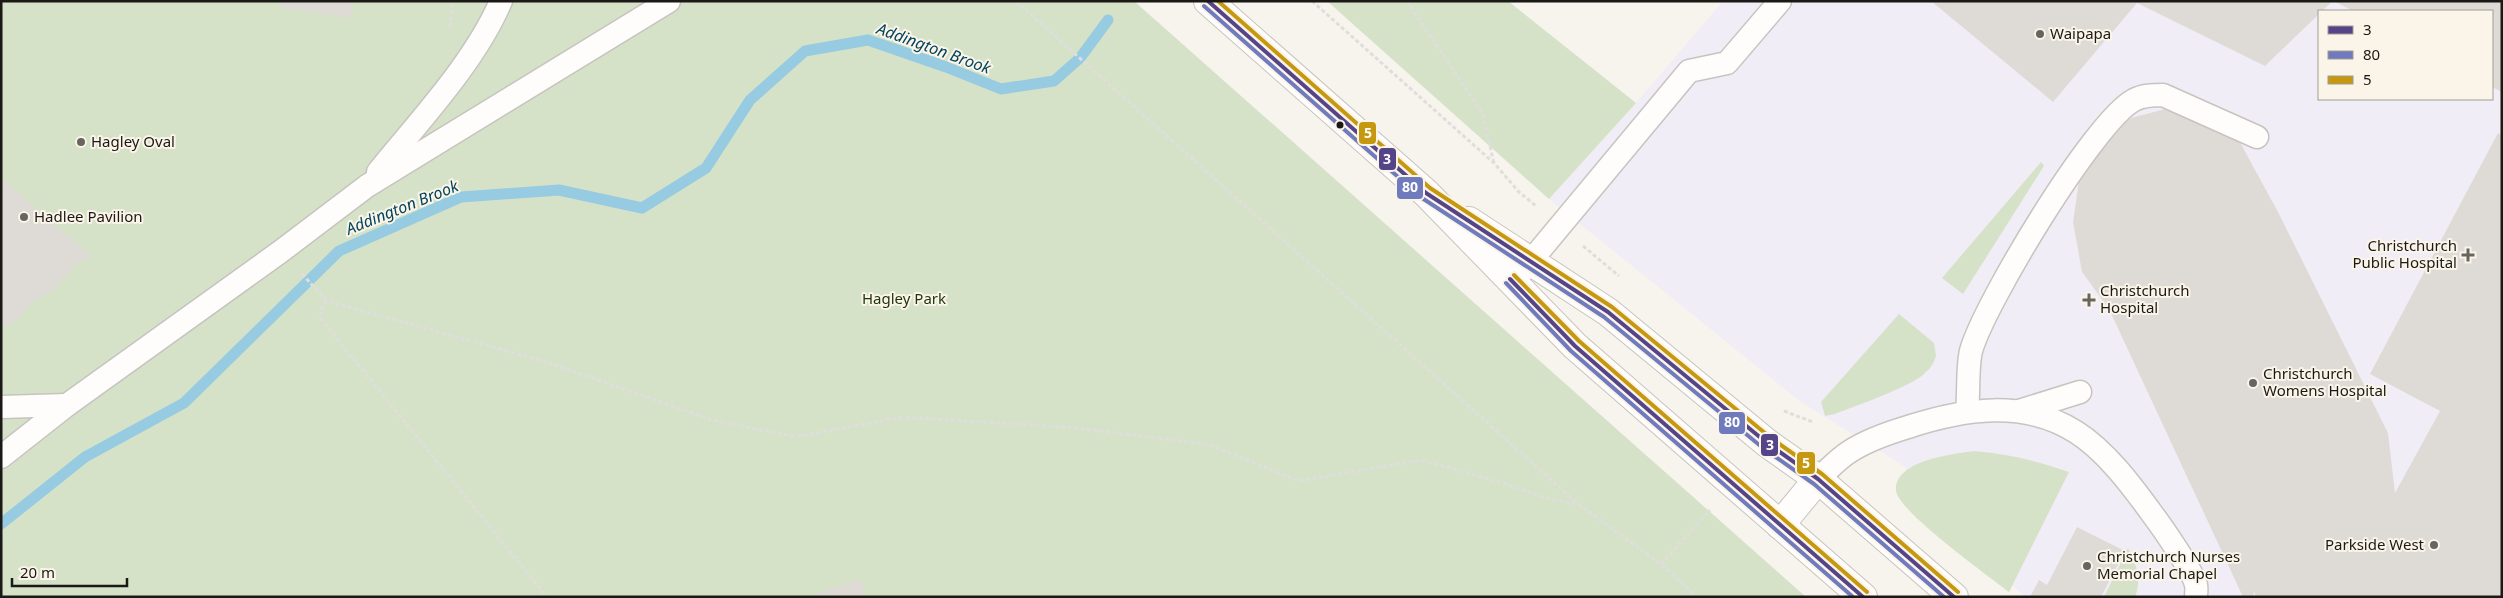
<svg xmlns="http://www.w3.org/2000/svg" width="2503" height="598" viewBox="0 0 2503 598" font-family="'Noto Sans',sans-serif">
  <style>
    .medical { fill: #f0edf6; fill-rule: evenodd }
    .green { fill: #d5e2c8 }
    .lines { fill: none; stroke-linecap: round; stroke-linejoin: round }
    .stream { stroke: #96cbe2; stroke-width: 11 }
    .building { fill: #dedbd6 }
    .service-casing { stroke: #c7c4bf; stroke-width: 25 }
    .secondary-casing { stroke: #c7c4bf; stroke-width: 30 }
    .path { stroke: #dfdedc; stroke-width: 3; stroke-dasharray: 4 2.5; stroke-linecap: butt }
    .service { stroke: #fefdfc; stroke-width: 22 }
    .secondary { stroke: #fefdfc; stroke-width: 28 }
    .bus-1-casing { stroke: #fbf4e9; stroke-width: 8 }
    .bus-2-casing { stroke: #fbf4e9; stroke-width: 8 }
    .bus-3-casing { stroke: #fbf4e9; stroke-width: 8 }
    .bus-1 { stroke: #554588; stroke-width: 4 }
    .bus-2 { stroke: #707bbd; stroke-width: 4 }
    .bus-3 { stroke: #c69810; stroke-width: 4 }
    .poi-dot { fill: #686561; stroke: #fbf4e9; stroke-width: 2 }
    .bus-dot { fill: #1b1915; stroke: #fbf4e9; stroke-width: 2 }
    .labels { text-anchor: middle; stroke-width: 4; stroke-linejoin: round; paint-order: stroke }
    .poi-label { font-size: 15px; fill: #1b1915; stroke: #fbf4e9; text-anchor: start }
    .park-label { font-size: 15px; fill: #1e3509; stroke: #fbf4e9 }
    .water-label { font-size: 16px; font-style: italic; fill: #00455d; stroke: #fbf4e9 }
    .line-badge { stroke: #fbf4e9; stroke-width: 2 }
    .badge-label { font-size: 14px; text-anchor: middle; font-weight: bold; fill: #fff }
  </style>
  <rect width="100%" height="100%" fill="#f7f3ed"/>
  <path class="medical" d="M1723,1H2502V597H2025L1947,524L1904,466L1801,402L1549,199L1636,103ZM2319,11H2492V99H2319Z"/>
  <g class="green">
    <polygon points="1,1 1134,1 1806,597 1,597"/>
    <polygon points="1327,1 1508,1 1636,103 1549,199"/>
    <polygon points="2041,162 2044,166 1963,294 1942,278"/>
    <path d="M1899,314L1934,343L1936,356C1934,362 1931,368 1926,372C1914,386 1855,406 1835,414L1825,416L1821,402Z"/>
    <path d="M1975,451C2009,454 2038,461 2069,472L2009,592C1990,577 1896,510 1896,490C1895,460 1953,454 1975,451Z"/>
    <path d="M2128,548C2136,564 2142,579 2135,597H2104Z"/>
  </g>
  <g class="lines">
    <polyline class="stream" points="1,524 85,457 184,403 339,251 461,197 559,190 642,208 706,168 750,100 805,51 868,40 946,67 1001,89 1054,81 1080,58 1108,20"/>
  </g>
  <g class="building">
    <polygon points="281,1 353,1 350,18 280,7"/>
    <polygon points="1931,1 2333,1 2322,11 2319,11 2319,14 2265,66 2137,3 2053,102"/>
    <polygon points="2334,1 2502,1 2502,92 2492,87 2492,11 2353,11"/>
    <polygon points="2173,107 2236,135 2278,212 2388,433 2395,493 2440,411 2370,374 2498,133 2502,136 2502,597 2255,597 2255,592 2252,597 2243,597 2109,309 2082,272 2073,222 2079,181 2099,143 2131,118"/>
    <polygon points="1,178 91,256 75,265 54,290 32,302 16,321 1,328"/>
    <polygon points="2077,527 2125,551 2101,597 2030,597 2039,580 2047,585"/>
    <polygon points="860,579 866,597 810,597 810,596"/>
  </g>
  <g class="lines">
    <g class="service-casing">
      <g id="service">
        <path d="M378,172C420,120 475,62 501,1"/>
        <polyline points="1520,274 1689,71 1727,63 1780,1"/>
        <polyline points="1,407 67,405"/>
        <polyline points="2019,411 2080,392"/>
        <path d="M1967,412C1969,395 1967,367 1971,351C1983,306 2094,121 2134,100C2143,95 2153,95 2163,95L2257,137"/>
        <polyline points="1,457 67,405 280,252 367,186 669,1"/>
        <path d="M1818,479C1828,470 1838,459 1849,452C1867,440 1888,433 1908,427C1963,409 2024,399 2076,432C2106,451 2132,486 2153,515C2162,527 2194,573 2196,585C2197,589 2196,593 2196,597"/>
      </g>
    </g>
    <g class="secondary-casing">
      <g id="secondary">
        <polyline points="1208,1 1426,193 1575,346 1863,597"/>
        <polyline points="1469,221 1608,312 1767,443 1818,479 1954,597"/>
        <polyline points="1780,525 1818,479"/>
      </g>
    </g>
    <g class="path">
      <polyline points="1016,1 1578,504 1661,564 1697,597"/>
      <polyline points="1312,1 1494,163 1519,192 1536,206"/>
      <polyline points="1407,1 1482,113 1494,163"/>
      <polyline points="450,27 453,1"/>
      <polyline points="1583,246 1619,276"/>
      <polyline points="302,274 327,301 547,362 712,420 796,437 901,417 1066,427 1207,444 1299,481 1422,460 1503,483 1545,498 1578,504"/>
      <polyline points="327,301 320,310 322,320 547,597"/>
      <polyline points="1784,411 1813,422"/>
      <polyline points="1661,564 1710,510"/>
    </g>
    <use href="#service" class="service"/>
    <use href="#secondary" class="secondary"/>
    <g class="bus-1-casing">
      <g id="bus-1">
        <polyline points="1208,1 1426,193 1608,312 1767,443 1818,479 1954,597"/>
        <polyline points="1510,279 1575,346 1863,597"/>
      </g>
    </g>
    <g class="bus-2-casing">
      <g id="bus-2">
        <polyline points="1204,6 1422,198 1604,317 1763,448 1814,484 1944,597"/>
        <polyline points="1506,283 1571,351 1853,597"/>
      </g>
    </g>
    <g class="bus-3-casing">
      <g id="bus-3">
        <polyline points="1218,1 1430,188 1612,307 1771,438 1822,474 1958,592"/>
        <polyline points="1514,275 1579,341 1867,592"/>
      </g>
    </g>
    <use href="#bus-1" class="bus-1"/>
    <use href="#bus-2" class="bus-2"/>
    <use href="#bus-3" class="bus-3"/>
  </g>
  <g class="poi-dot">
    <circle cx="2040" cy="34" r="5"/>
    <circle cx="81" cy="142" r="5"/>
    <circle cx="24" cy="217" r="5"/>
    <path d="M2465.5 247.5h5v5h5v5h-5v5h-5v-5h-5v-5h5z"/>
    <path d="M2086.5 292.5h5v5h5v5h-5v5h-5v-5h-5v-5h5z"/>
    <circle cx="2253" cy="383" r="5"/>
    <circle cx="2434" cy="545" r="5"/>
    <circle cx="2087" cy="566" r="5"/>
  </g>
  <circle class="bus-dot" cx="1340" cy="125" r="4.5"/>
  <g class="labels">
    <g class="poi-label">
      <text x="2050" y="39">Waipapa</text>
      <text x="91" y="147">Hagley Oval</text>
      <text x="34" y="222">Hadlee Pavilion</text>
      <text x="2457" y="251" text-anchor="end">Christchurch<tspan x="2457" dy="17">Public Hospital</tspan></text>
      <text x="2100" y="296">Christchurch<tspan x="2100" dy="17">Hospital</tspan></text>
      <text x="2263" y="379">Christchurch<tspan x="2263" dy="17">Womens Hospital</tspan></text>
      <text x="2424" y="550" text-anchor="end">Parkside West</text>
      <text x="2097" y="562">Christchurch Nurses<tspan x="2097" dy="17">Memorial Chapel</tspan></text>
    </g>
    <g class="park-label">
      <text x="904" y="304">Hagley Park</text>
    </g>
    <g class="water-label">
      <text transform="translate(934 48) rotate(20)" y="6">Addington Brook</text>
      <text transform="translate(402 207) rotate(-22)" y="6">Addington Brook</text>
    </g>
  </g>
  <g class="line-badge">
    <rect x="1358" y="121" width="19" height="24" rx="5" fill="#c69810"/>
    <rect x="1378" y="147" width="19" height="24" rx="5" fill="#554588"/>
    <rect x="1396" y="176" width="28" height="24" rx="5" fill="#707bbd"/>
    <rect x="1718" y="411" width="28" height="24" rx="5" fill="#707bbd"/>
    <rect x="1760" y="433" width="19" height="24" rx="5" fill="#554588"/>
    <rect x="1796" y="451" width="20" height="24" rx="5" fill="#c69810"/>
  </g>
  <g class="badge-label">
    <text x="1368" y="138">5</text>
    <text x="1387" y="164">3</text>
    <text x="1410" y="192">80</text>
    <text x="1732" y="427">80</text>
    <text x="1770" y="450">3</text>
    <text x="1806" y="468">5</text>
  </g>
  <rect width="2503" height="598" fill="none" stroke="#1b1915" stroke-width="5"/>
  <rect x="2318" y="10" width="175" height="90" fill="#fbf4e9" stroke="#a19c94"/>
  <rect x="2328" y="26" width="25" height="8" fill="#554588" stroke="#a19c94"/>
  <text x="2363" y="35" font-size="15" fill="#1b1915">3</text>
  <rect x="2328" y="51" width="25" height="8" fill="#707bbd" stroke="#a19c94"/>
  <text x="2363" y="60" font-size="15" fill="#1b1915">80</text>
  <rect x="2328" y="76" width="25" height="8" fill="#c69810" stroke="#a19c94"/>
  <text x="2363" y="85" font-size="15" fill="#1b1915">5</text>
  <path d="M12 578v8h115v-8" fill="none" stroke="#1b1915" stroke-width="2.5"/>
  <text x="20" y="578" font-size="15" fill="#1b1915" stroke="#fbf4e9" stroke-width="4" paint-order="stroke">20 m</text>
</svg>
